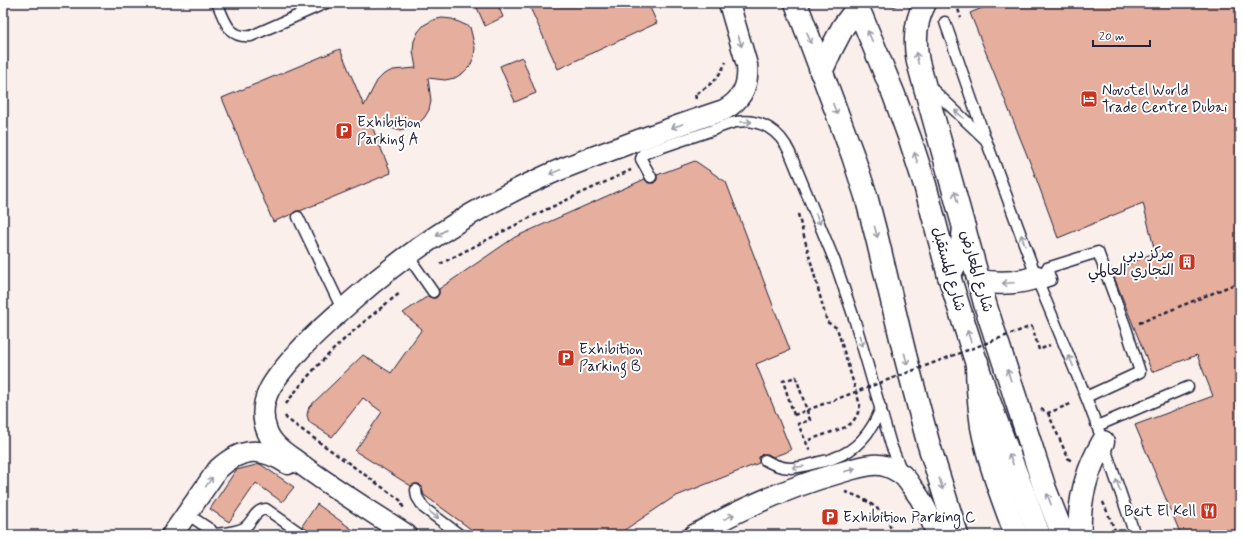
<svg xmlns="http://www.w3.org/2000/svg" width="1243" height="538" viewBox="0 0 1243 538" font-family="Mynerve,'Playpen Sans Arabic',sans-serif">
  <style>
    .building { fill: #e6ae9d; stroke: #22223b }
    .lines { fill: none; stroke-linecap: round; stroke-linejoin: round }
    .service-casing { stroke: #22223b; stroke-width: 13 }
    .minor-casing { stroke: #22223b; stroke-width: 23 }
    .tertiary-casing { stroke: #22223b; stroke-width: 25 }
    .primary-casing { stroke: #22223b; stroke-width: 25 }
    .trunk-casing { stroke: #22223b; stroke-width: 25 }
    .path { stroke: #22223b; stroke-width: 2.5; stroke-dasharray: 4 3; stroke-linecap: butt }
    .service { stroke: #fff; stroke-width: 10 }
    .minor { stroke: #fff; stroke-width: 20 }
    .tertiary { stroke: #fff; stroke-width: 22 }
    .primary { stroke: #fff; stroke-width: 22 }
    .trunk { stroke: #fff; stroke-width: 22 }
    .path-bridge { stroke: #22223b; stroke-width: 2.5; stroke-dasharray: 4 3; stroke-linecap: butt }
    .oneway { stroke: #9c9ca7 }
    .labels { text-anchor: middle; stroke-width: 4; stroke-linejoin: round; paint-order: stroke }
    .poi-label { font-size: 15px; fill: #22223b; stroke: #fff; text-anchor: start }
    .street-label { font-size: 15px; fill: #22223b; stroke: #fff }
  </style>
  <rect width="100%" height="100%" fill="#faefeb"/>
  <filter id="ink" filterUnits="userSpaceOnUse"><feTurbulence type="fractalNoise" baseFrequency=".025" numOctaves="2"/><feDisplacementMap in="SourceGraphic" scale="8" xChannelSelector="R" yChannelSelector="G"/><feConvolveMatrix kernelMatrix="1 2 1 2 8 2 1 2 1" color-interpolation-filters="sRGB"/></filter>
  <g filter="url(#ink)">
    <g class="building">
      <polygon points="475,3 497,3 503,17 485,26"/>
      <polygon points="528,3 648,3 657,23 558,69"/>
      <polygon points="994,3 1240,3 1240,535 1181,535 1135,425 1213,396 1197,355 1152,372 1112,272 1155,252 1143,203 1058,238 1033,170 970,13"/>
      <polygon points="442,18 452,19 470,27 475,48 474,57 470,66 463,73 455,78 445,80 428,78 431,101 429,110 424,118 417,125 409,128 399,130 371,124 391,173 300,211 296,211 292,214 273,222 222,98 340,49 364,106 377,81 384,74 393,70 416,68 413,51 414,41 418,32 424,25 433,20"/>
      <polygon points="522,57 536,93 515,102 500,66"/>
      <polygon points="695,161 726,182 790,350 756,364 791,450 773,457 768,454 762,454 759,457 759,463 674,497 617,535 479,535 424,495 421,486 419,484 415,484 411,486 355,451 382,412 363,398 332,437 309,422 307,415 309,407 363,355 391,373 422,329 403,313 428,296 433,298 436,298 439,294 439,289 515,237 645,179 648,183 654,183 657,180 657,175"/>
      <polygon points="260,464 294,487 282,502 256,483 229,522 210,509 236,470"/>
      <polygon points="317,504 360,535 309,535 307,530 302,526"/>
    </g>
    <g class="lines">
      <g class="service-casing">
        <g id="service">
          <path d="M217,3C225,20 228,39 251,36L326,3"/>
          <polyline points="945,22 985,138"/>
          <polyline points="929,86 986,140 1039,284 1086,397 1103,442 1135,535"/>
          <path d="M651,177L641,159L643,154C662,147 680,141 698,135C711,131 724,125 736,122C761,118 780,131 790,153L835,262L854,318L891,445L902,472"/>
          <polyline points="298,217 342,309"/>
          <polyline points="408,256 433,292"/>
          <polyline points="1039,284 1051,280 1047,268 1098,252 1126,328 1140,372 1086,397"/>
          <polyline points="1097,426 1188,387"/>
          <path d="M765,460C784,471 795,469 816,463C822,461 828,461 834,458C858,450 872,431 881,408"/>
          <polyline points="416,490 417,497 424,508 460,535"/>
          <polyline points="187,514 211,530 215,535"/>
          <path d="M215,534C224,533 236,532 244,528C253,522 254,510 266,509L303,535"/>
        </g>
      </g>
      <g class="minor-casing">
        <g id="minor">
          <path d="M172,535L218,469C242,447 261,447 288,464"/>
          <path d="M407,535C372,512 336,490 302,465C289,455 273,447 267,431C254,398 279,374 299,351C315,333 334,317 352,301C408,251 472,209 541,178C571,164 602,154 633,142C663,131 693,120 724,110C742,100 749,86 747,65L729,3"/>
          <path d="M694,535C740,509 789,487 839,473C849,470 861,466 872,465C880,464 890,467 898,472C904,475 908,481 912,487C924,502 930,517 937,535"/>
        </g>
      </g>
      <g class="tertiary-casing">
        <g id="tertiary">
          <path d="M925,3C915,21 914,41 918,62L986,307L1045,489L1063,535"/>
          <path d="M979,281C999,284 1017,284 1037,277"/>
          <path d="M1080,535C1078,501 1086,471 1103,442"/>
        </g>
      </g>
      <g class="primary-casing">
        <g id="primary">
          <polyline points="796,3 853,156 866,196 877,238 905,355 928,442 957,535"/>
          <polyline points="856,3 894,95 910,139 925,185 949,276 986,393 1039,535"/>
          <polyline points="821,72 831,50 843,27 858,7"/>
          <path d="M949,276C958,260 963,245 964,227"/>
        </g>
      </g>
      <g class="trunk-casing">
        <path id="trunk" d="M977,362C977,384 979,405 982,427C989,464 1003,500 1016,535"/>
      </g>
      <g class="path">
        <polyline points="893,3 895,7"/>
        <polyline points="956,3 961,18"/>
        <path d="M696,99L695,94C710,86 719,78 726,62"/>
        <path d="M798,214L827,322L837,328L860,405C858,415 855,421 846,427L806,441"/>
        <polyline points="440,264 541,212 631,170"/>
        <polyline points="1139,323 1240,282"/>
        <polyline points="1032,326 1039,350 1050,345"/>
        <path d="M286,404C317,361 358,325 400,293"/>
        <polyline points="1041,409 1048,413 1073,403"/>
        <polyline points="1048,413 1068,458 1071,461"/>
        <polyline points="794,415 783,381 796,377 810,420 798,424 810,451"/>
        <polyline points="285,416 287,419 400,500 404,509"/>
        <path d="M845,492C860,496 876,505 885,517C889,522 891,529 893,535"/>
        <polyline points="1103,502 1117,535"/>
      </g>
      <use href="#service" class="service"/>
      <use href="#minor" class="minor"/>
      <use href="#tertiary" class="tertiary"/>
      <use href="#primary" class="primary"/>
      <use href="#trunk" class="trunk"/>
      <polyline class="path-bridge" points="794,415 1032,326"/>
    </g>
    <defs><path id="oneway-shaft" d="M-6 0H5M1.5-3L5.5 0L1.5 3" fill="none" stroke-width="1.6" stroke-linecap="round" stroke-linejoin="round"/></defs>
    <g class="oneway">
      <use href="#oneway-shaft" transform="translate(870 36) rotate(-113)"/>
      <use href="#oneway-shaft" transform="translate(809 38) rotate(70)"/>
      <use href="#oneway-shaft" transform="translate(740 41) rotate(72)"/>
      <use href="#oneway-shaft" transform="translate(917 58) rotate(-103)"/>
      <use href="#oneway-shaft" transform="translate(835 109) rotate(69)"/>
      <use href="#oneway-shaft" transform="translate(959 114) rotate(-137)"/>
      <use href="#oneway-shaft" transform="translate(746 122)"/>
      <use href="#oneway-shaft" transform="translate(677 126) rotate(160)"/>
      <use href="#oneway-shaft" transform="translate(916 158) rotate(-108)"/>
      <use href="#oneway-shaft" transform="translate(555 172) rotate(158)"/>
      <use href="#oneway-shaft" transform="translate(956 197) rotate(-106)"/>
      <use href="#oneway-shaft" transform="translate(818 219) rotate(69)"/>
      <use href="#oneway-shaft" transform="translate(876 232) rotate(75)"/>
      <use href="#oneway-shaft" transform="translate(441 233) rotate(147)"/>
      <use href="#oneway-shaft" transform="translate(1023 240) rotate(-110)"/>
      <use href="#oneway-shaft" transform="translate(1008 283) rotate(177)"/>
      <use href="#oneway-shaft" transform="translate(969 336) rotate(-108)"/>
      <use href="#oneway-shaft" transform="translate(861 341) rotate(74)"/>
      <use href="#oneway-shaft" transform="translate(906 359) rotate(75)"/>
      <use href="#oneway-shaft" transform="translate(1071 361) rotate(-112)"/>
      <use href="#oneway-shaft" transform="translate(1009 375) rotate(-108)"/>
      <use href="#oneway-shaft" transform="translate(1011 459) rotate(-111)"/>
      <use href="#oneway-shaft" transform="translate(798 467) rotate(173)"/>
      <use href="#oneway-shaft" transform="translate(850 470) rotate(-16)"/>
      <use href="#oneway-shaft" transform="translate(209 482) rotate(-55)"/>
      <use href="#oneway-shaft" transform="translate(941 484) rotate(73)"/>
      <use href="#oneway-shaft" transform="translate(1118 485) rotate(-109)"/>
      <use href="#oneway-shaft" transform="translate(1049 499) rotate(-110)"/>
      <use href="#oneway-shaft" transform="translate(434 515) rotate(37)"/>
      <use href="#oneway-shaft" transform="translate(729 517) rotate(-26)"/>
    </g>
  </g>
  <defs>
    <g id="hotel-square" transform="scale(0.9)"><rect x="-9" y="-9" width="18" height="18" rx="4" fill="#c8321e" stroke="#fff"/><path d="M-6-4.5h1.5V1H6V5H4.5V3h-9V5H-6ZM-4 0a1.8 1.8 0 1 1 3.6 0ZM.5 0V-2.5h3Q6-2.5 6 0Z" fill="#fff"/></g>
    <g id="parking-square" transform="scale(0.9)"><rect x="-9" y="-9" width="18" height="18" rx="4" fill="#c8321e" stroke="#fff"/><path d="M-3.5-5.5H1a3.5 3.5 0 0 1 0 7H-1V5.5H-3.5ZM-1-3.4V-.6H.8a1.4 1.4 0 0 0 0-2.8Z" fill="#fff"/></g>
    <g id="building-square" transform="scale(0.9)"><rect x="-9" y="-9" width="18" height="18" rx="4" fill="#c8321e" stroke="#fff"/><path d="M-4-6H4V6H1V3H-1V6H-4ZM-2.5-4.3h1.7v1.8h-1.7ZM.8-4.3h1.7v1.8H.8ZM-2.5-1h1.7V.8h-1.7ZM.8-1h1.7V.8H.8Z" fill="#fff"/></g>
    <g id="restaurant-square" transform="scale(0.9)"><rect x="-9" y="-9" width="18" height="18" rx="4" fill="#c8321e" stroke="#fff"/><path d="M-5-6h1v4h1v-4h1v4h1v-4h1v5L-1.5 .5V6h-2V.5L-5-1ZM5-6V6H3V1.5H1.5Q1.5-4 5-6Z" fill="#fff"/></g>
  </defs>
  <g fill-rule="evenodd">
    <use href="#hotel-square" x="1089" y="99"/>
    <use href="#parking-square" x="344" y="131"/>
    <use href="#building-square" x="1187" y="262"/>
    <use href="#parking-square" x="566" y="358"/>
    <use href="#restaurant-square" x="1209" y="511"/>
    <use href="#parking-square" x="830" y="517"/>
  </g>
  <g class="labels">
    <g class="poi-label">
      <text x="1102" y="95">Novotel World<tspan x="1102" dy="17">Trade Centre Dubai</tspan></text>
      <text x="357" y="127">Exhibition<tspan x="357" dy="17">Parking A</tspan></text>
      <text x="1174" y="258" text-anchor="end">مركز دبي<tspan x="1174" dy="17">التجاري العالمي</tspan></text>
      <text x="579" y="354">Exhibition<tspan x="579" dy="17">Parking B</tspan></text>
      <text x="1196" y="516" text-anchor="end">Beit El Kell</text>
      <text x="843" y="522">Exhibition Parking C</text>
    </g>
    <g class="street-label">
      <text transform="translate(949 269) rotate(74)" y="5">شارع المستقبل</text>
      <text transform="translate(977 271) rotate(74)" y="5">شارع المعارض</text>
    </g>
  </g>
  <rect width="1243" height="538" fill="none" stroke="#fff" stroke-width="16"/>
  <rect x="8" y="8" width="1227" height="522" fill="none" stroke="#22223b" stroke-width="1.5" filter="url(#ink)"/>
  <path d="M1093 40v6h57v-6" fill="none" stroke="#22223b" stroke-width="2"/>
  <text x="1099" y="40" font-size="12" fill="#22223b" stroke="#ffffff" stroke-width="3" paint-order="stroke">20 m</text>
</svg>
